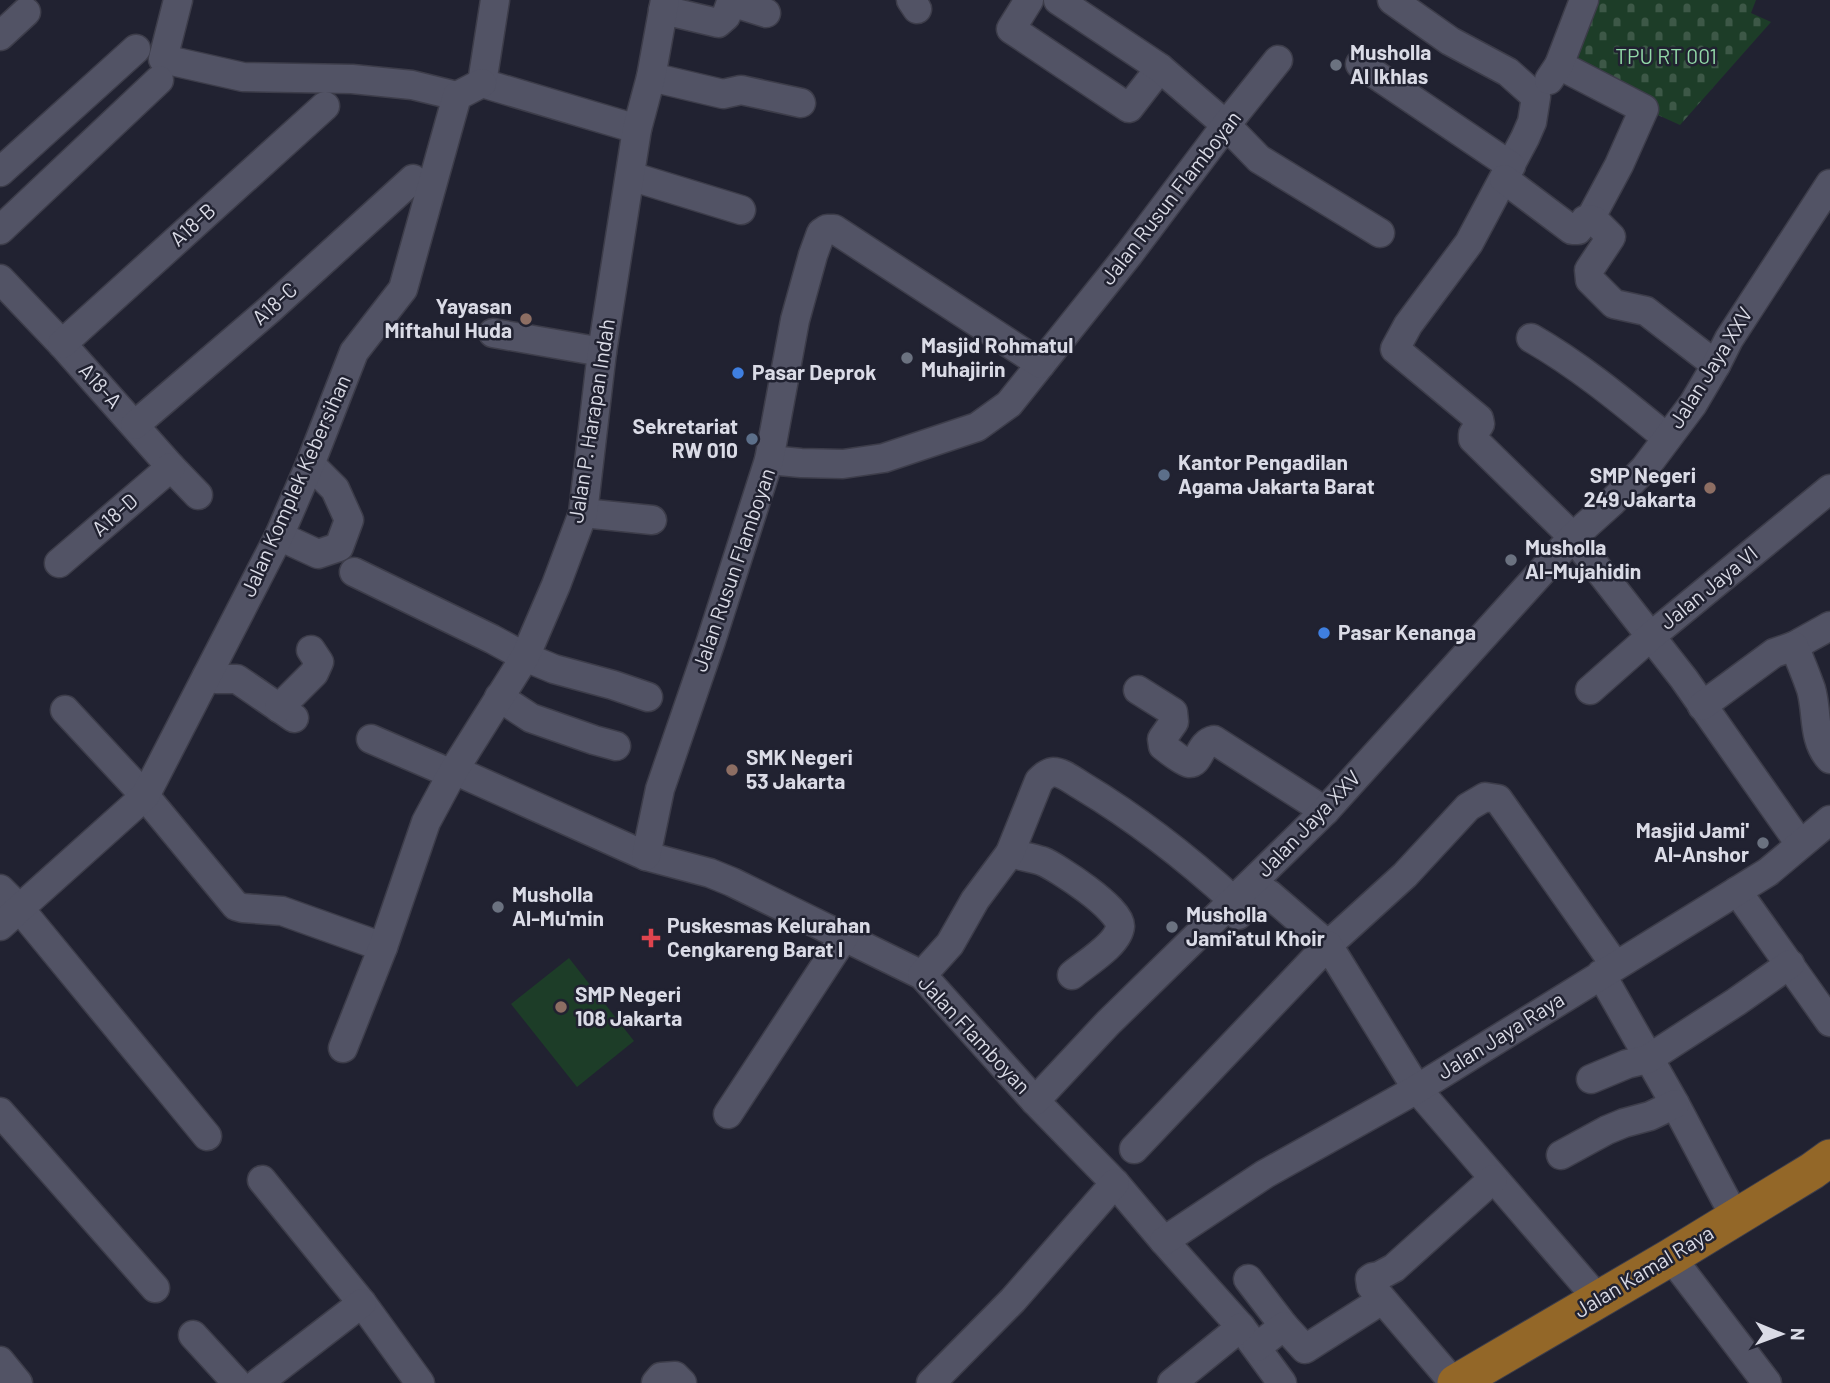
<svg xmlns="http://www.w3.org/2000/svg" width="1830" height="1383" viewBox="0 0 1830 1383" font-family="Barlow,sans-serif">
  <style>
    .grass { fill: #1d3d28 }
    .cemetery { fill: url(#cemetery-stones) }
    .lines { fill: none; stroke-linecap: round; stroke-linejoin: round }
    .minor-casing { stroke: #3d3d4a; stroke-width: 31 }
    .major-casing { stroke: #3d3d4a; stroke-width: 39 }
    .minor { stroke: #525365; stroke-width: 28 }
    .major { stroke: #936728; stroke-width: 37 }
    .worship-dot { fill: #6b7280; stroke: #212231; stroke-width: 2.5 }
    .education-dot { fill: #8d6e63; stroke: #212231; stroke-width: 2.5 }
    .shop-dot { fill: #3f7fe0; stroke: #212231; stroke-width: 2.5 }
    .service-dot { fill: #5c6f8a; stroke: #212231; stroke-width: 2.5 }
    .health-dot { fill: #e0444e; stroke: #212231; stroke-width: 2.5 }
    .labels { text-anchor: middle; stroke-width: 5; stroke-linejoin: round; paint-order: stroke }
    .poi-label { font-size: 21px; font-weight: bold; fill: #dadbe6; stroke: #212231; text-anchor: start }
    .park-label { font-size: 21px; fill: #92d9a8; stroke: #212231 }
    .street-label { font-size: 21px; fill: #dadbe6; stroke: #212231 }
  </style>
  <defs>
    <pattern id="cemetery-stones" width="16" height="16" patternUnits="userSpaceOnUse" patternTransform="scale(1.75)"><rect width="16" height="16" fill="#1d3d28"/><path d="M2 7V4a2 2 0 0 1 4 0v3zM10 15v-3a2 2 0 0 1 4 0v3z" fill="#3d5847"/></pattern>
  </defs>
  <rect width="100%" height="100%" fill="#212231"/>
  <polygon class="grass" points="569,958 634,1041 577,1087 511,1004"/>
  <polygon class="cemetery" points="1588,0 1756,0 1751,13 1771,22 1680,125 1556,69"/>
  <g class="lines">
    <g class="minor-casing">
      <g id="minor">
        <polyline points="178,0 163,59 243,77 352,79 412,85 457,96"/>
        <polyline points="911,0 917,9"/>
        <polyline points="1029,0 1011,29 1129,108 1160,68"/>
        <polyline points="1058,0 1160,68 1226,125 1259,159 1380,233"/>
        <polyline points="1392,0 1450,41 1508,72 1536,97 1532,122 1525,138 1469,243 1408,325 1395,349 1479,419 1480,424 1473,434 1473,439 1573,537 1684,679 1800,844"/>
        <polyline points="663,10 718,23 726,16 731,2 766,13"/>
        <polyline points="0,36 26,12"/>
        <polyline points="1360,64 1511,166"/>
        <polyline points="1559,65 1644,109 1619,165 1590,219"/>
        <polyline points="651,77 723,94 741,90 801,103"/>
        <polyline points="1549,80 1559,65 1584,0"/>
        <polyline points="482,83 637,129"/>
        <polyline points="482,83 495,0"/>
        <polyline points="0,172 136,49"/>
        <polyline points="630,176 741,210"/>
        <polyline points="1504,179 1572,230 1578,230 1585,220 1590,219 1595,221 1611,237 1589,270 1590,280 1614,304 1646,311 1716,365"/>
        <polyline points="0,230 159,80"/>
        <polyline points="0,279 62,344 171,467 198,495"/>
        <polyline points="493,333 602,352"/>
        <path d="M1531,338C1580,366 1623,402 1667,438"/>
        <polyline points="62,344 325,106"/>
        <polyline points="135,425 269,310 413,179"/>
        <polyline points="769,460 801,463 843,464 884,458 977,427 1009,404 1129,254 1226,125 1278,60"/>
        <polyline points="583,513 652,520"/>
        <polyline points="279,536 318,554 339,547 349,520 335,489 310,464"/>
        <polyline points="59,563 171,467"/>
        <polyline points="354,572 492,639 525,657 554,669 613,685 648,697"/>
        <polyline points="1794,646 1830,626"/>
        <polyline points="207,676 217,679 237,679 294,718"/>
        <path d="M1138,690L1173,712L1174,722L1162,739L1163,746C1168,750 1183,762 1189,763C1200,764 1199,743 1214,740L1325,811"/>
        <polyline points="1590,690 1650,637 1830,489"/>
        <polyline points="499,697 531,718 594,740 616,746"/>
        <path d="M1702,706L1774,653L1794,646C1800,660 1806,675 1811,689C1818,713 1812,739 1830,759"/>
        <polyline points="279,708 314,673 319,662 311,650"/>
        <polyline points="65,710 145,796 236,906 243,908 282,911 383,947"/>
        <polyline points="371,739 452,774"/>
        <polyline points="454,770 646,856 710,873 732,882 922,975 1035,1101 1115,1183 1164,1241 1241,1327 1282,1383"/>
        <path d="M1010,853C1021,856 1032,858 1042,861C1057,867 1121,909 1120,926C1119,944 1085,964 1072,975"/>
        <polyline points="646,856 660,789 711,641 769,460 795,320 813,255 821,233 827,229 834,229 1041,364"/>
        <polyline points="0,889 20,909 207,1136"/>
        <polyline points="1737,891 1830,1022"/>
        <path d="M1238,915C1248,905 1254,895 1269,894L1328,945L1405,875L1468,807L1485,797L1498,799L1615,965"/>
        <polyline points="0,926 145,796 279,536 311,462 354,352 403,289 457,96 482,83"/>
        <polyline points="1601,974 1675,1104 1735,1217"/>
        <path d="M922,975L950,944L975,900L1010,853L1039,781C1043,777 1047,773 1053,772C1063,772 1073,781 1082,786C1137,819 1187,858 1234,901"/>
        <polyline points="343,1048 383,947 426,822 454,770 525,657 556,585 583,513 602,352 637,129 651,77 665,0"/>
        <polyline points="1591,1079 1627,1064 1648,1059 1736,1002 1790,964"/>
        <polyline points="1035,1101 1108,1023 1325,811 1573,537 1612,502 1645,468 1693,404 1716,365 1729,339 1830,184"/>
        <polyline points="0,1112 155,1288"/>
        <polyline points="728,1114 844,937"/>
        <polyline points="1134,1149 1328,945 1417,1089 1598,1299"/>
        <polyline points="1561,1155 1607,1130 1624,1123 1650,1116 1675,1104"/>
        <polyline points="262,1180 362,1303 420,1383"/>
        <polyline points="1164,1241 1265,1174 1417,1089 1768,872 1830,820"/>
        <polyline points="1671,1257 1767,1383"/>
        <polyline points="1248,1279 1284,1326"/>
        <polyline points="193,1335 237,1383"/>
        <polyline points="1257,1347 1284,1326 1305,1349 1382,1300"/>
        <polyline points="0,1361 18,1383"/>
        <polyline points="258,1383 362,1303"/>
        <polyline points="656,1383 661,1377 675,1376 682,1383"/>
        <polyline points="931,1383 1013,1300 1115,1183"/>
        <polyline points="1172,1383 1241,1327"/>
        <polyline points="1454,1383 1371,1286 1370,1279 1373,1277 1379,1276 1394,1268 1493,1179"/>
      </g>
    </g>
    <g class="major-casing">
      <polyline id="major" points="1456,1383 1671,1257 1812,1171 1830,1158"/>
    </g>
    <use href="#minor" class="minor"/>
    <use href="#major" class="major"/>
  </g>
  <g class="worship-dot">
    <circle cx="1336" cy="65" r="7"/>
    <circle cx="907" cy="358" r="7"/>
    <circle cx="1511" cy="560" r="7"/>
    <circle cx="1763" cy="843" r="7"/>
    <circle cx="498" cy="907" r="7"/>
    <circle cx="1172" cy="927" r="7"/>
  </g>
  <g class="education-dot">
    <circle cx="526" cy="319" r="7"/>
    <circle cx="1710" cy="488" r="7"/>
    <circle cx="732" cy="770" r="7"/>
    <circle cx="561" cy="1007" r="7"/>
  </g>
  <g class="shop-dot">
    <circle cx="738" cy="373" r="7"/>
    <circle cx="1324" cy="633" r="7"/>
  </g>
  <g class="service-dot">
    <circle cx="752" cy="439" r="7"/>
    <circle cx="1164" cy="475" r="7"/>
  </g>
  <path class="health-dot" d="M647.5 927.5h7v7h7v7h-7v7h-7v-7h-7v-7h7z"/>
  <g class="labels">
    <g class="poi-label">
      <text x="1350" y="60">Musholla<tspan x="1350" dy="24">Al Ikhlas</tspan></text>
      <text x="512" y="314" text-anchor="end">Yayasan<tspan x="512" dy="24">Miftahul Huda</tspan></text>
      <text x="921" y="353">Masjid Rohmatul<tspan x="921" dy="24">Muhajirin</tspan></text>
      <text x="752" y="380">Pasar Deprok</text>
      <text x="738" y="434" text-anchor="end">Sekretariat<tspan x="738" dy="24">RW 010</tspan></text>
      <text x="1178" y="470">Kantor Pengadilan<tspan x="1178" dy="24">Agama Jakarta Barat</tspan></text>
      <text x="1696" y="483" text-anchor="end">SMP Negeri<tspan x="1696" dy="24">249 Jakarta</tspan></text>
      <text x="1525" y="555">Musholla<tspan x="1525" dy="24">Al-Mujahidin</tspan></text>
      <text x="1338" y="640">Pasar Kenanga</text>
      <text x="746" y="765">SMK Negeri<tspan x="746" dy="24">53 Jakarta</tspan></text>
      <text x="1749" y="838" text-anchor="end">Masjid Jami'<tspan x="1749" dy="24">Al-Anshor</tspan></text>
      <text x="512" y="902">Musholla<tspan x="512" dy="24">Al-Mu'min</tspan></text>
      <text x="1186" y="922">Musholla<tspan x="1186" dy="24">Jami'atul Khoir</tspan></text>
      <text x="667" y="933">Puskesmas Kelurahan<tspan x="667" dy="24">Cengkareng Barat I</tspan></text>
      <text x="575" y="1002">SMP Negeri<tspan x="575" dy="24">108 Jakarta</tspan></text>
    </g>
    <g class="park-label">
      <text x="1666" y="64">TPU RT 001</text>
    </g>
    <g class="street-label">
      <text transform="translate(1171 198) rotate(-52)" y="7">Jalan Rusun Flamboyan</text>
      <text transform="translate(193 225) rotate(-42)" y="7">A18-B</text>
      <text transform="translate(275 304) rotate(-42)" y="7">A18-C</text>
      <text transform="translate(1711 368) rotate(-58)" y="7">Jalan Jaya XXV</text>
      <text transform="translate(100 386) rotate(48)" y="7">A18-A</text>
      <text transform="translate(592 421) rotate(-81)" y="7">Jalan P. Harapan Indah</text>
      <text transform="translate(296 486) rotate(-66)" y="7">Jalan Komplek Kebersihan</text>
      <text transform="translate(115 515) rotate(-41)" y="7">A18-D</text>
      <text transform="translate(734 570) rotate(-71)" y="7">Jalan Rusun Flamboyan</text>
      <text transform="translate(1709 588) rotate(-39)" y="7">Jalan Jaya VI</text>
      <text transform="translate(1309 824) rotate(-46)" y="7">Jalan Jaya XXV</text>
      <text transform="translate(974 1035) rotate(47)" y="7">Jalan Flamboyan</text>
      <text transform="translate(1501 1036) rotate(-32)" y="7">Jalan Jaya Raya</text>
      <text transform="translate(1644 1272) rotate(-31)" y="7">Jalan Kamal Raya</text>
    </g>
  </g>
  <g transform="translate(1781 1334) rotate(91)" stroke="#212231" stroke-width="5" paint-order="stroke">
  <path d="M0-5L12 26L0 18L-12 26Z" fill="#dadbe6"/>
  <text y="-10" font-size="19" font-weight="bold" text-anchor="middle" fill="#dadbe6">N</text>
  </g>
</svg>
